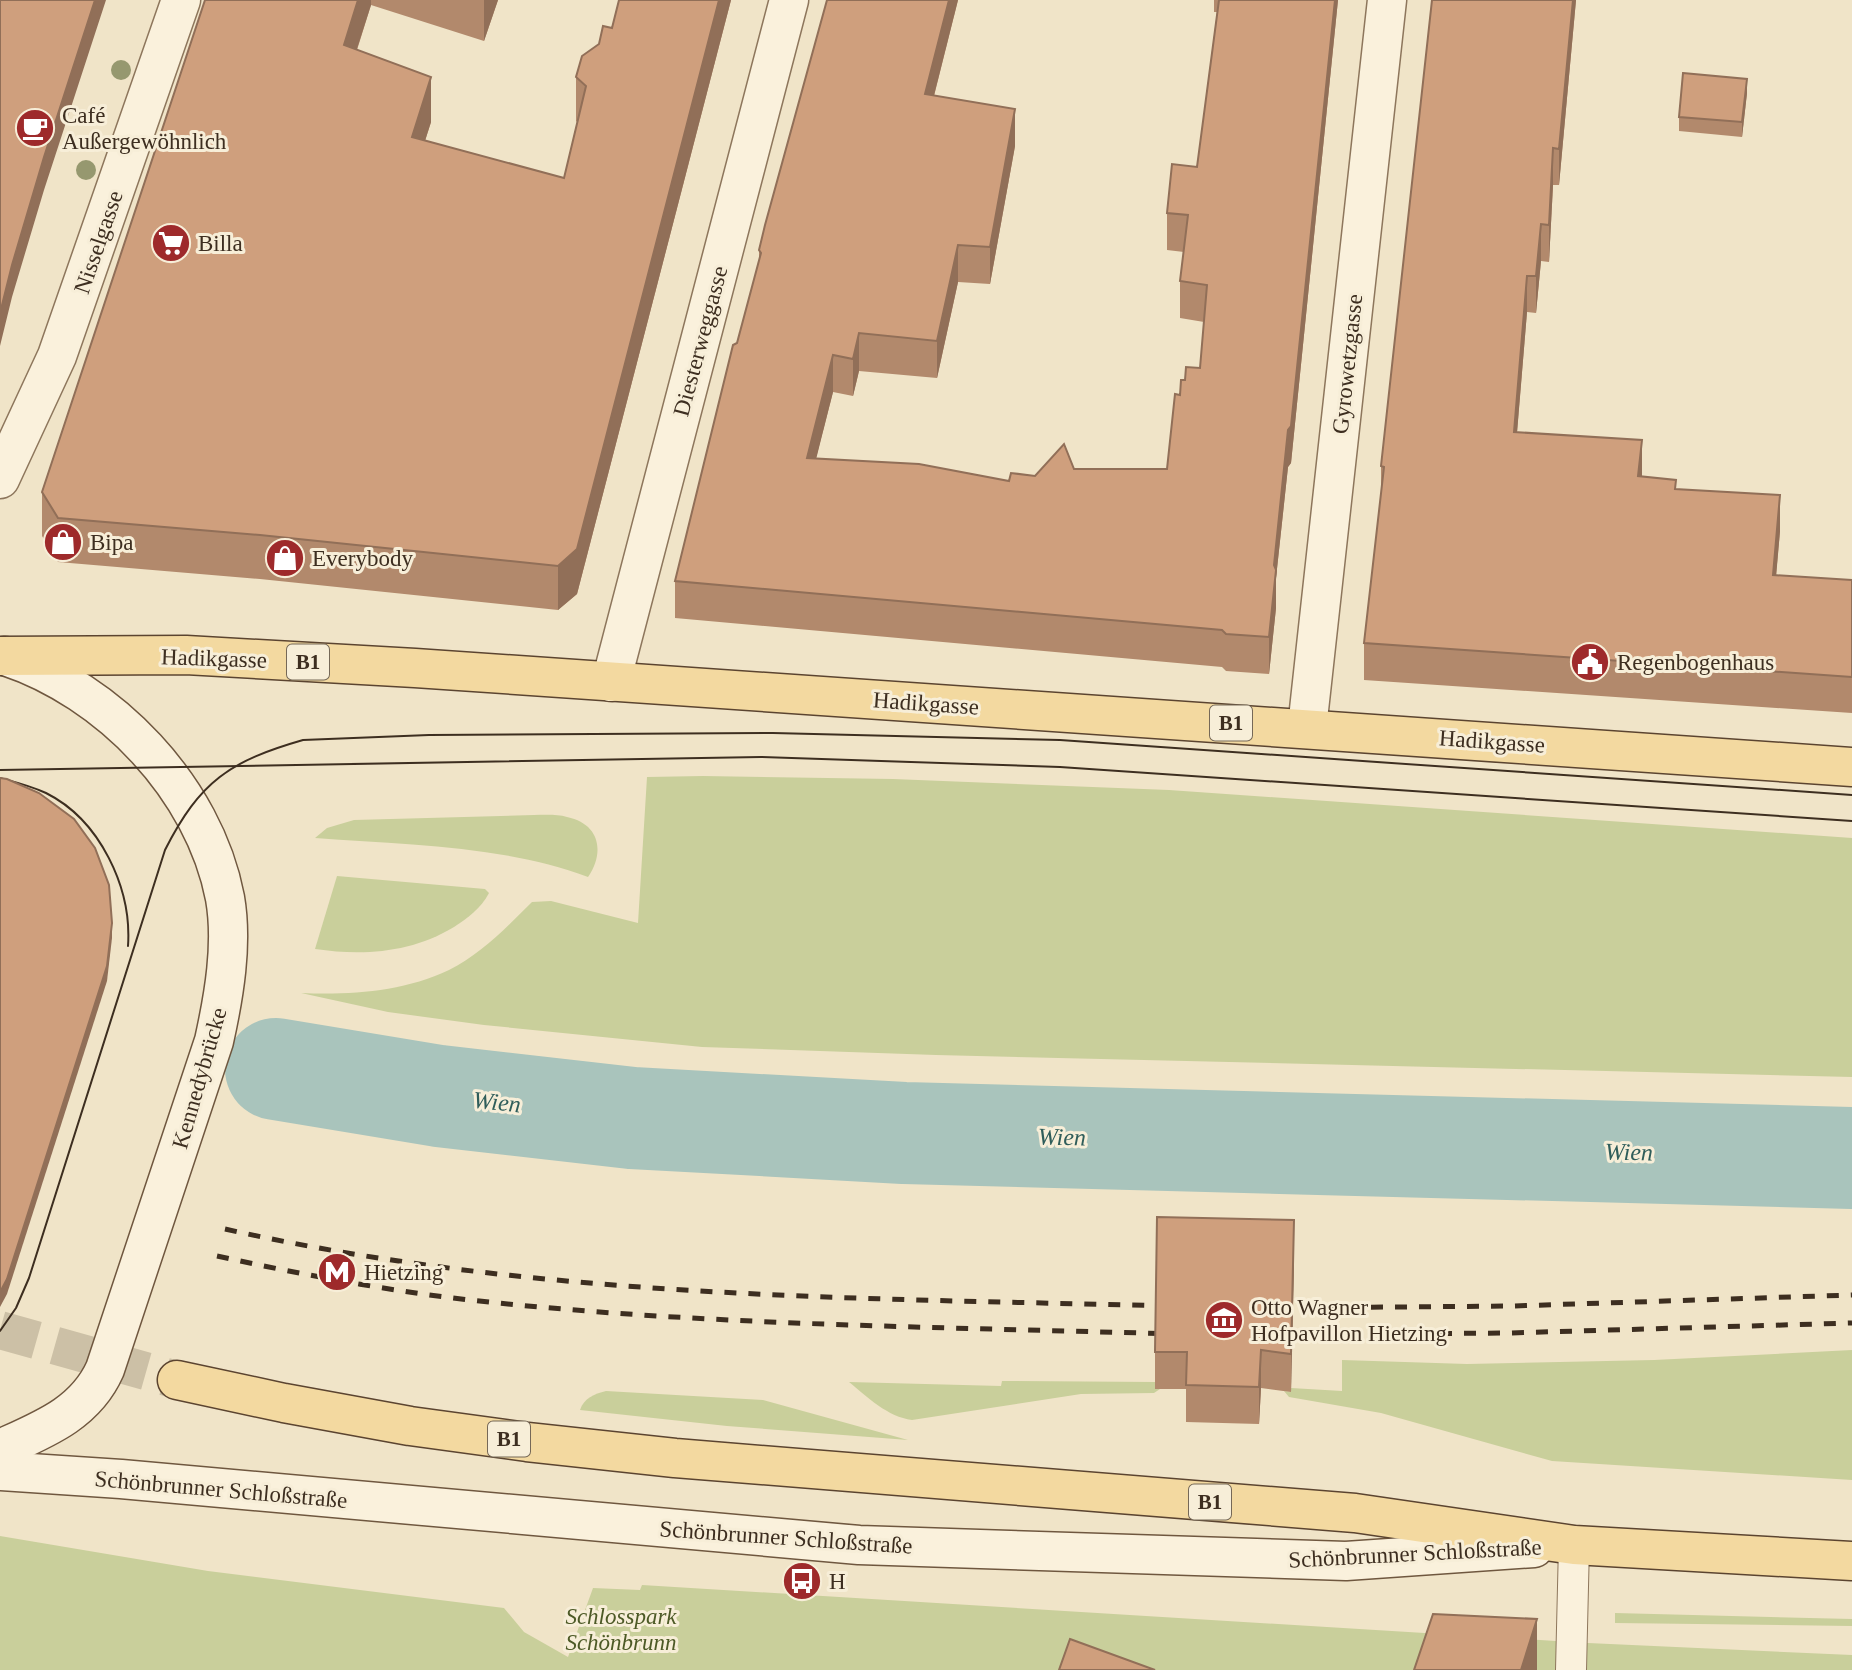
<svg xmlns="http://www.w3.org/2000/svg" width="1852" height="1670" viewBox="0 0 1852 1670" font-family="Georgia,serif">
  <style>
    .green { fill: #c9cf9b }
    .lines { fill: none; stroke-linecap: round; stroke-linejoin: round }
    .river { stroke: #a9c4bc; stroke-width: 102 }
    .primary-tunnel { stroke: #ccc0a6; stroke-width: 38; stroke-dasharray: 38 19; stroke-linecap: butt }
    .service-casing { stroke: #8d765c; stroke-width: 32 }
    .minor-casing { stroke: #8d765c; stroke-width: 41 }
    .secondary-casing { stroke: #6f573f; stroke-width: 41 }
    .primary-casing { stroke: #5b4430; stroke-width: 41 }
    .service { stroke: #faf1dc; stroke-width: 30 }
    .minor { stroke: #faf1dc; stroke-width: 38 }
    .secondary { stroke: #faf1dc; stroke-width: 38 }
    .primary { stroke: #f3d9a0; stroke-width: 38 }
    .tram { stroke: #3d2e20; stroke-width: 2 }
    .rail { stroke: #3d2e20; stroke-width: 5; stroke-dasharray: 12 12; stroke-linecap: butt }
    .tree { fill: #96986f }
    .wall { fill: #b2896c }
    .shaded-wall { fill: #916f58 }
    .building { fill: #cf9f7d; stroke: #916f58; stroke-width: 2 }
    .labels { text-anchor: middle; stroke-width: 6; stroke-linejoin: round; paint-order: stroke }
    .shield { fill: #f7eed8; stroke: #756857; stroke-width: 2 }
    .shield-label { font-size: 21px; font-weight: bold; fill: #3d2e20 }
    .poi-label { font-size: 23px; fill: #3d2e20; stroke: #f7eed8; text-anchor: start }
    .street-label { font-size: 23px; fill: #3d2e20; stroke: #f7eed8 }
    .park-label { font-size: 23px; font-style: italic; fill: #4d5a26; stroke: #f7eed8 }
    .water-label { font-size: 24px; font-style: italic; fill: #2f5d5a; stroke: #f7eed8 }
  </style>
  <rect width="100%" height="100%" fill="#f0e4c8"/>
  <g class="green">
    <path d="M703,776L893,779L1169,790L1852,838V1077L936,1055L702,1047L484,1025L388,1012L301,993C350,995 403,992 449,970C481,954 507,927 532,902L551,901L638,923L647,777Z"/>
    <path d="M534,815C544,815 557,814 567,817C600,824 605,852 588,877C502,845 406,845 315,838L327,828L354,820Z"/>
    <path d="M337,876L485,889L489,893C481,908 468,918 454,927C411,953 363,956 315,949Z"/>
    <polygon points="1852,1350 1852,1480 1552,1461 1381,1413 1289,1397 1284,1391 1291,1392 1291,1388 1342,1391 1342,1360 1467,1364 1654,1360"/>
    <path d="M1002,1381L1155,1382V1389H1160L1154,1393L1081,1394L912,1420C888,1417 867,1397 849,1382L1001,1386Z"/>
    <path d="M606,1391L763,1400L908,1440L727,1426L580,1410C584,1398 594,1394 606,1391Z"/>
    <polygon points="0,1536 208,1571 504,1608 524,1632 568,1657 593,1588 640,1590 642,1585 1588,1643 1852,1655 1852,1670 0,1670"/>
    <polygon points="1615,1613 1852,1619 1852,1626 1615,1623"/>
  </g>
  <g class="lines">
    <polyline class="river" points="276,1069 439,1096 632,1118 904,1133 1852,1158"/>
    <polyline class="primary-tunnel" points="0,1330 177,1380"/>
    <g class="service-casing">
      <polyline id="service" points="1571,1670 1574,1545"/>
    </g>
    <g class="minor-casing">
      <g id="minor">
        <polyline points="0,479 57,356 181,0"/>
        <polyline points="611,682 789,0"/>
        <polyline points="1307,728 1387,0"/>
      </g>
    </g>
    <g class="secondary-casing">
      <g id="secondary">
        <path d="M0,1449C42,1430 85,1414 105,1369L214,1041C224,996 233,944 225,898C204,788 109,690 5,656"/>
        <polyline points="0,1471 121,1479 859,1545 1346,1561 1534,1548"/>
      </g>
    </g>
    <g class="primary-casing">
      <g id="primary">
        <polyline points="0,656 186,655 415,668 1852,767"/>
        <polyline points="177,1380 284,1403 410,1426 527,1442 675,1458 1355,1513 1574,1545 1852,1561"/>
      </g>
    </g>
    <use href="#service" class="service"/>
    <use href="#minor" class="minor"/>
    <use href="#secondary" class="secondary"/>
    <use href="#primary" class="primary"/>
    <g class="tram">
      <polyline points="0,770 761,757 1060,767 1852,821"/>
      <path d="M0,778C15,782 31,786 46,793C100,820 132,888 128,946"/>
      <path d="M0,1331L16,1308L29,1278L165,850C200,781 230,761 303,740L429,735L773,733L1060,740L1852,795"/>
    </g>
    <g class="rail">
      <path d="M225,1229C536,1299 856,1298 1173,1306"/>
      <path d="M217,1256C309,1276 404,1294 498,1303C723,1326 949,1327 1174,1334"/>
      <polyline points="1275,1308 1512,1306 1852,1295"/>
      <polyline points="1272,1335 1508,1333 1852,1323"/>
    </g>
  </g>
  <g class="tree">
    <circle cx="121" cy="70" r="10"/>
    <circle cx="86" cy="170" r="10"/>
  </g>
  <g class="wall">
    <polygon points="205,0 498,0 484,41 371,5 357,50 431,122 425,141 564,178 577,122 576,121 576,77 599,44 612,28 619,0 731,0 577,594 558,610 260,579 58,562 42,536 42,492"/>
    <polygon points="827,0 958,0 934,96 1015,146 990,284 958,282 937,378 859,371 853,396 833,392 816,458 1009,481 1074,469 1167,469 1180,395 1185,380 1200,368 1204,322 1180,318 1180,281 1184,252 1167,250 1167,213 1197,167 1217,12 1214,12 1214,0 1338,0 1291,463 1288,467 1276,578 1276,608 1269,674 1226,671 1222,667 675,618 675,581 759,260 759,250"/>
    <polygon points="1432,0 1576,0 1559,185 1553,185 1549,262 1541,261 1536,313 1527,312 1517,432 1676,489 1780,531 1776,575 1852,580 1852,713 1364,680 1364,643 1381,495 1381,466"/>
    <polygon points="1747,93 1742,137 1679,131 1679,117"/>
    <polygon points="1294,1258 1291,1392 1261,1388 1259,1424 1186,1422 1186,1389 1155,1389 1155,1352"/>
  </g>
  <g class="shaded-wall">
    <polygon points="95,0 106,0 44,190 12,297 0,346 0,313 12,265 44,157"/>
    <polygon points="358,0 371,0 371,5 344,89 344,45"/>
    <polygon points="484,0 498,0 484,41"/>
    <polygon points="719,0 731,0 577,594 558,610 558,566"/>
    <polygon points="949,0 958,0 925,131 925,94"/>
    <polygon points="1335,0 1338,0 1291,463 1288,467 1276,578 1276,608 1269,674 1269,637 1274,565"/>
    <polygon points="1573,0 1576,0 1559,185 1559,149"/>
    <polygon points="431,77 431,122 412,181 412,137"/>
    <polygon points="1747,79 1747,93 1742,137 1742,122"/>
    <polygon points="1015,109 1015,146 990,284 990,247"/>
    <polygon points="1553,148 1553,185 1549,262 1549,225"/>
    <polygon points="1541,224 1541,261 1536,313 1536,276"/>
    <polygon points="958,245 958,282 937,378 937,341"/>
    <polygon points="1527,276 1527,312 1514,469 1514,432"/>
    <polygon points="859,333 859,371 853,396 853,359"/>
    <polygon points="833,355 833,392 807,495 807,458"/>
    <polygon points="1642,440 1642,476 1638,476"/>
    <polygon points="1780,495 1780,531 1773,612 1773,575"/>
    <polygon points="112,923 112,938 107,981 7,1294 0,1307 0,1292"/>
    <polygon points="1294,1220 1294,1258 1291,1392 1291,1354"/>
    <polygon points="1261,1350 1261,1388 1259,1424 1259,1387"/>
    <polygon points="1537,1619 1537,1670 1521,1670"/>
  </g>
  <g class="building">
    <polygon points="0,0 95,0 44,157 12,265 0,313"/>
    <polygon points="205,0 358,0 344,45 431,77 412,137 564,178 586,86 576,77 582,56 599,44 603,26 612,28 619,0 719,0 577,549 558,566 260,535 58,518 42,492"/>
    <polygon points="827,0 949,0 925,94 1015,109 990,247 958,245 937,341 859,333 853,359 833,355 807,458 919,464 1009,481 1011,473 1035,476 1064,444 1074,469 1167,469 1175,394 1180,395 1181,380 1185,380 1186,367 1200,368 1207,285 1180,281 1188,215 1167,213 1172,164 1197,167 1219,0 1335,0 1291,426 1288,430 1274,565 1276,570 1269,637 1226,634 1222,630 675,581 733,345 737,343 761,253 759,250 765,225"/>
    <polygon points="1432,0 1573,0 1559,149 1553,148 1549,225 1541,224 1536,276 1527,276 1514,432 1642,440 1638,476 1676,480 1675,489 1780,495 1773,575 1852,580 1852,677 1364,643 1384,467 1381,466"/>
    <polygon points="1683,73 1747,79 1742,122 1679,117"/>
    <polygon points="0,778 7,779 39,793 74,819 95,848 109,885 112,923 107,966 7,1279 0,1292"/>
    <polygon points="1157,1217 1294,1220 1291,1354 1261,1350 1259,1387 1186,1385 1187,1352 1155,1352"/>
    <polygon points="1433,1614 1537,1619 1521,1670 1414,1670"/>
    <polygon points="1070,1639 1155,1670 1059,1670"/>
  </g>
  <defs>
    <g id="cafe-disc" transform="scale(2.0125)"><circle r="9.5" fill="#9e2a2b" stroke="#f7eed8"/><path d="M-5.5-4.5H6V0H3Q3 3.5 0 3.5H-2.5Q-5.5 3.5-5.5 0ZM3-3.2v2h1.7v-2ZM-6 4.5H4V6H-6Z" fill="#fff"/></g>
    <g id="supermarket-disc" transform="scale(2.0125)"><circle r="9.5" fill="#9e2a2b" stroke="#f7eed8"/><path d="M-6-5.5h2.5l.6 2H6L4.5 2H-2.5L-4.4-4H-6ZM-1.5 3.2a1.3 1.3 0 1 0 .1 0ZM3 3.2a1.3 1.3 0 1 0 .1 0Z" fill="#fff"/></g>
    <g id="shop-disc" transform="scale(2.0125)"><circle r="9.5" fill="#9e2a2b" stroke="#f7eed8"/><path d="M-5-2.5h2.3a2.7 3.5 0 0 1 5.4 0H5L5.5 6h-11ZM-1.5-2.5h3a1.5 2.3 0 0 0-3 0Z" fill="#fff"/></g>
    <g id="civic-disc" transform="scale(2.0125)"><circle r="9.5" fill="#9e2a2b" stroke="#f7eed8"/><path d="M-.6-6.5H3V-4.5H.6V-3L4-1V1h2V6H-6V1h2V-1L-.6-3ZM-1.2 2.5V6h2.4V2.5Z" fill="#fff"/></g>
    <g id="metro-disc" transform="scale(2.0125)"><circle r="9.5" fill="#9e2a2b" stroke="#f7eed8"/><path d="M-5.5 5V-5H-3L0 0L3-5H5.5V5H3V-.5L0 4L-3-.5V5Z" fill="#fff"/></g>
    <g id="museum-disc" transform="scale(2.0125)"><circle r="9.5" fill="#9e2a2b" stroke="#f7eed8"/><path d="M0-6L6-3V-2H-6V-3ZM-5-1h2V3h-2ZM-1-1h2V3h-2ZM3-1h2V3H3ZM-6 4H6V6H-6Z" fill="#fff"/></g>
    <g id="bus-disc" transform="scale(2.0125)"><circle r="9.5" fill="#9e2a2b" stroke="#f7eed8"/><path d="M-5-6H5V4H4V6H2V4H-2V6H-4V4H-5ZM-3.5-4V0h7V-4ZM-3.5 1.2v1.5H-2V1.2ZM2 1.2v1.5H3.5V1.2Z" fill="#fff"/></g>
  </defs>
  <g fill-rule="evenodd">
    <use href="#cafe-disc" x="35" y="128"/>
    <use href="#supermarket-disc" x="171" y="243"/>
    <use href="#shop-disc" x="63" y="542"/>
    <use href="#shop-disc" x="285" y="558"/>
    <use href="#civic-disc" x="1590" y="662"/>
    <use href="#metro-disc" x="337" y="1272"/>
    <use href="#museum-disc" x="1224" y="1320"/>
    <use href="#bus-disc" x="802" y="1581"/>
  </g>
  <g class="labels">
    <g class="shield">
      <rect x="287" y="644.5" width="42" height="35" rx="5"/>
      <rect x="1210" y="705.5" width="42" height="35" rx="5"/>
      <rect x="488" y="1421.5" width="42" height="35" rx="5"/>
      <rect x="1189" y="1484.5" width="42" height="35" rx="5"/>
    </g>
    <g class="shield-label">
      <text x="308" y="669">B1</text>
      <text x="1231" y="730">B1</text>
      <text x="509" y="1446">B1</text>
      <text x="1210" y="1509">B1</text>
    </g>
    <g class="poi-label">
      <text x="62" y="123">Café<tspan x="62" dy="26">Außergewöhnlich</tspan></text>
      <text x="198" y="251">Billa</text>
      <text x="90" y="550">Bipa</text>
      <text x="312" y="566">Everybody</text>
      <text x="1617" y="670">Regenbogenhaus</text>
      <text x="364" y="1280">Hietzing</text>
      <text x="1251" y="1315">Otto Wagner<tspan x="1251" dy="26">Hofpavillon Hietzing</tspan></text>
      <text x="829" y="1589">H</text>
    </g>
    <g class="street-label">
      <text transform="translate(98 242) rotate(-71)" y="8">Nisselgasse</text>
      <text transform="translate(700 341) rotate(-75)" y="8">Diesterweggasse</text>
      <text transform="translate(1347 364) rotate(-84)" y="8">Gyrowetzgasse</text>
      <text transform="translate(214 658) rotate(2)" y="8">Hadikgasse</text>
      <text transform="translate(926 703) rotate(4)" y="8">Hadikgasse</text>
      <text transform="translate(1492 741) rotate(4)" y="8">Hadikgasse</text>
      <text transform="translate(199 1078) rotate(-74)" y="8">Kennedybrücke</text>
      <text transform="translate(221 1489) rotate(5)" y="8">Schönbrunner Schloßstraße</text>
      <text transform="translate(786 1537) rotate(4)" y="8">Schönbrunner Schloßstraße</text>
      <text transform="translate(1415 1553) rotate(-3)" y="8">Schönbrunner Schloßstraße</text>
    </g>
    <g class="park-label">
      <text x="621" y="1624">Schlosspark<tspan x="621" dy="26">Schönbrunn</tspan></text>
    </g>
    <g class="water-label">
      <text transform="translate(497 1102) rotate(6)" y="8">Wien</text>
      <text transform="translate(1062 1137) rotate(1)" y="8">Wien</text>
      <text transform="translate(1629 1152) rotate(1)" y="8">Wien</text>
    </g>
  </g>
</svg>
